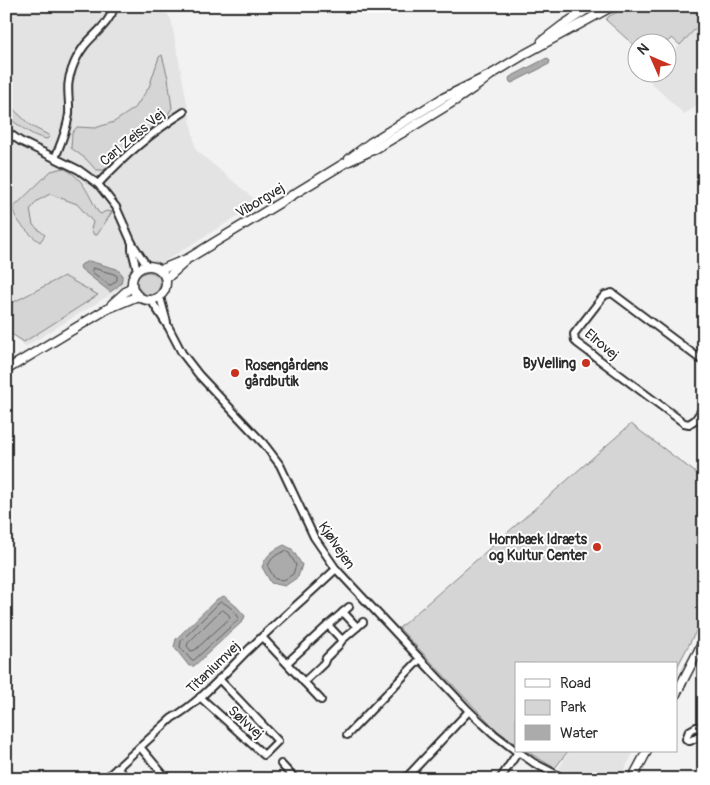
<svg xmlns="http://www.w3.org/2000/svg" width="710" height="785" viewBox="0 0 710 785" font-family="Pangolin,sans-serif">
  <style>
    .built { fill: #e3e3e3 }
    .green { fill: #d5d5d5; stroke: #808080 }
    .water { fill: #ababab; stroke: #787878 }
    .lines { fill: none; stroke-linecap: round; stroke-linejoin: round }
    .shore { stroke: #5e5e5e; stroke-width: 1 }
    .minor-casing { stroke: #2b2b2b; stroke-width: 10 }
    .major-casing { stroke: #2b2b2b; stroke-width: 11 }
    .minor { stroke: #fff; stroke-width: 6 }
    .major { stroke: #fff; stroke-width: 8 }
    .poi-dot { fill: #c8321e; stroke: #fff; stroke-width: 2 }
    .labels { text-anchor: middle; stroke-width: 4; stroke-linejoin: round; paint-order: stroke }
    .street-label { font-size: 14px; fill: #2b2b2b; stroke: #fff }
    .poi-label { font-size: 14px; font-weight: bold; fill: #2b2b2b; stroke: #fff; text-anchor: end }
  </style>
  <rect width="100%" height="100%" fill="#f2f2f2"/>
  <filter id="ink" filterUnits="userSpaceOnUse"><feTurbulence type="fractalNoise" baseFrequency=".02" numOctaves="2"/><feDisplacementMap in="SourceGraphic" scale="10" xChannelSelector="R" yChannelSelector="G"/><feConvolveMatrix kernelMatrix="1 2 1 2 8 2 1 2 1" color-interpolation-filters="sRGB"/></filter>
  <g filter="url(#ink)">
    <g class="built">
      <polygon points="6,6 162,6 171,19 196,150 259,203 25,347 6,325"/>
      <polygon points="698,26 704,31 704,99 693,109 684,114 651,83 651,75 653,73 668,72 668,58"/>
      <polygon points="568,751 634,751 620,779 578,779 559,769"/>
    </g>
    <g class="green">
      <polygon points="627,6 704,6 704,31 698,26 680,45 672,38 667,42 638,42 637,48 606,20 608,17"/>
      <polygon points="162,55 168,78 172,108 167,116 133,143 104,170 96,170 86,159 71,148 72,133 77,127 95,128 114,122 135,108 149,87 159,57"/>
      <path d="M6,99L9,105L31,126L50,136L47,139C32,137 19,125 6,116Z"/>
      <path d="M63,168C83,177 88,194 98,212L101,214L106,211L112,212L97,235H94L91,229L93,222L77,204L50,194L37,201L30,210L33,225L45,235L40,242C31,236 13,219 13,208L51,171Z"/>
      <path d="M147,272C156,272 163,278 159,288C151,308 122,280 147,272Z"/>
      <polygon points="64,276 98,295 24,342 10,333 6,336 6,306"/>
      <polygon points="631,424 704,479 704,616 676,669 676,664 516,664 516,744 498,731 473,706 399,628"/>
      <polygon points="526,751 568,751 555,768"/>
    </g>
    <g class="water">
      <polygon points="547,58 550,61 549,64 512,83 510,82 509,79 510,77"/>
      <path d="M89,261L117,269L122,274C123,285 118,286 110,292L109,291L81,269L80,266L82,264Z"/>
      <path d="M284,545L292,549L302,565L298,577L285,586L271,583L262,567C267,554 272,551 284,545Z"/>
      <polygon points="224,596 237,607 245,616 243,621 194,666 189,666 174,647 176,639 217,599"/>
    </g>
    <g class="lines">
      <g class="shore">
        <polygon points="93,268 114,274 117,276 117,280 111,285 109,285 92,272 92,270"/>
        <path d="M285,551L289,553L296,565L293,574L284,580L275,579L268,567C270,558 277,554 285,551Z"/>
        <path d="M222,602C228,605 237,612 239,619L194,660H191L180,647L181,641L219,603Z"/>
        <polygon points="223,610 229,615 230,618 195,650 191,651 187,646 188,643 220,611"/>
      </g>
      <g class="minor-casing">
        <g id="minor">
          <polyline points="6,131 20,141 79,170 98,184 116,207 132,243 147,266"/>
          <path d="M55,158C61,143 67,130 69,114C70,97 65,86 72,69C75,60 79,53 85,45C96,32 109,24 115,6"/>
          <path d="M98,184C124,156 152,132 184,112"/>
          <polyline points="132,243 132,250 137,270"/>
          <polyline points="160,297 167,322"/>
          <polyline points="151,300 169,328 182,353 199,375 245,424 264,444 280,465 314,537 336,569 469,711 494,734 516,751"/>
          <polyline points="704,362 612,293 605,295 602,298 574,334 575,341 577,343 684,423 689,424 695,420 704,407"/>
          <polyline points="343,612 357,627"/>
          <polyline points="328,625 349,607"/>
          <polyline points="262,637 321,700"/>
          <polyline points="342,640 363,622"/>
          <polyline points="287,663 328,625 342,640 338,646 326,658 324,663 304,682"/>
          <polyline points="200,697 264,755 278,741 219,679"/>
          <polyline points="704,732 701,728 696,727 689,731 686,739 688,741 690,741 704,734"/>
          <polyline points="347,735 420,659"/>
          <polyline points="140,747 167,779"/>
          <polyline points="517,751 534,763 565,779"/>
          <polyline points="281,764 295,779"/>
          <polyline points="117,768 128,779"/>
          <path d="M105,779L172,718C199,703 224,674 246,652C275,624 306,597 336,569"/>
          <polyline points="405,779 469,711"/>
          <polyline points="500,779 518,752"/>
        </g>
      </g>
      <g class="major-casing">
        <g id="major">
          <polyline points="542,41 563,25 592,6"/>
          <polyline points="349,159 370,143 443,98 492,74 525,54 613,6"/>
          <circle cx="149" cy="283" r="17"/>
          <polyline points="160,270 189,258 345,163 375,149 402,133 456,100 478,85 492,74"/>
          <polyline points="166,279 185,262"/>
          <polyline points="112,304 132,286"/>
          <polyline points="6,370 107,309 138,296"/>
          <polyline points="676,694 704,640"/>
          <polyline points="632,779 647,751"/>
        </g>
      </g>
      <use href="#minor" class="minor"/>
      <use href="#major" class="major"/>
    </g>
  </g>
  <g class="poi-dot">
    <circle cx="586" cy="363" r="5"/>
    <circle cx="235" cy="373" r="5"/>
    <circle cx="597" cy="547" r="5"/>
  </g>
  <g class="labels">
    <g class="street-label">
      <text transform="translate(132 137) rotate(-40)" y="5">Carl Zeiss Vej</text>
      <text transform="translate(260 200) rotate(-31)" y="5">Viborgvej</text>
      <text transform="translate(602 344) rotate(40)" y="5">Elrovej</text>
      <text transform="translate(337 545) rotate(56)" y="5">Kjølvejen</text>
      <text transform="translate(213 667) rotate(-44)" y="5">Titaniumvej</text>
      <text transform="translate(246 722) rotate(42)" y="5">Sølvvej</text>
    </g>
    <g class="poi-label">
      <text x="576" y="368">ByVelling</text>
      <text x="245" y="370" text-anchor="start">Rosengårdens<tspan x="245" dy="16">gårdbutik</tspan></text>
      <text x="587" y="544">Hornbæk Idræts<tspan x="587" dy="16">og Kultur Center</tspan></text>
    </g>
  </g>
  <rect width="710" height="785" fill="none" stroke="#fff" stroke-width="25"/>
  <rect x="12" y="12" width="685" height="760" fill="none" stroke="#2b2b2b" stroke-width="2" filter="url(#ink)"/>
  <rect x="515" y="662" width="162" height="90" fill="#ffffff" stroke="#aaaaaa"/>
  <rect x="525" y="679" width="25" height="8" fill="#ffffff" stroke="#aaaaaa"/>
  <text x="560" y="688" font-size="15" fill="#2b2b2b">Road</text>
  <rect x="525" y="700" width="25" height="15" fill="#d5d5d5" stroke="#aaaaaa"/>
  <text x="560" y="712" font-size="15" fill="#2b2b2b">Park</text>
  <rect x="525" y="725" width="25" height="15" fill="#ababab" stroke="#aaaaaa"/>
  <text x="560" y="738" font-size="15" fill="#2b2b2b">Water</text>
  <g transform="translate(652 58) rotate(315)"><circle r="24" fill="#ffffff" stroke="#aaaaaa"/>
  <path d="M0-4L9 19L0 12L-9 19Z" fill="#c8321e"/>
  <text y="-8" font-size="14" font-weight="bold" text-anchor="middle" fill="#2b2b2b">N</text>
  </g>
</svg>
